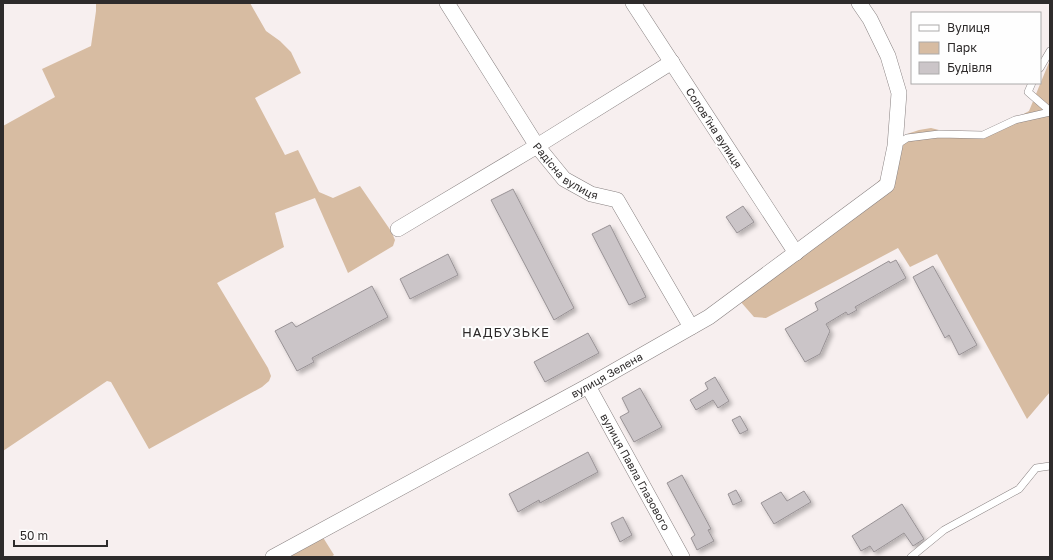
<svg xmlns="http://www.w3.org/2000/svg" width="1053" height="560" viewBox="0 0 1053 560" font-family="'Golos Text',sans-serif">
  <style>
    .green { fill: #d7bca2 }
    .building { fill: #cbc5c8; stroke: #989295; filter: url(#shadow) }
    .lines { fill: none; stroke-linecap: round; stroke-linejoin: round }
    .service-casing { stroke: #888181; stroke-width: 8 }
    .minor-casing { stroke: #888181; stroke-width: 16 }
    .service { stroke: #fff; stroke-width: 7 }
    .minor { stroke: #fff; stroke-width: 15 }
    .labels { text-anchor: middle; stroke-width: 4; stroke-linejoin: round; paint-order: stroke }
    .street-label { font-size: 11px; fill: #2e2b2b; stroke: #fefefe }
    .quarter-label { font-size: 13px; letter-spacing: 1px; fill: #2e2b2b; stroke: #fefefe }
  </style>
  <defs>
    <filter id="shadow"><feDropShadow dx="3" dy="3" stdDeviation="2" flood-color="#0004"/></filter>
  </defs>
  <rect width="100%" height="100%" fill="#f7efef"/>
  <g class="green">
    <polygon points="96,3 250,3 266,31 280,41 291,52 301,73 255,98 285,155 298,150 319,192 333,198 360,186 391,231 395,240 393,246 348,273 315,198 275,213 284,247 217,283 268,368 271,376 269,381 262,387 149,449 111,382 107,381 3,451 3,126 55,97 42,69 91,46 96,11"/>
    <polygon points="1050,60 1050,392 1027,419 937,254 910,267 898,248 766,318 754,317 740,301 870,192 881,178 898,140 907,134 919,130 931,128 947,132 976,134 1011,121 1029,111"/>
    <polygon points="320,536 324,539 334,555 331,557 278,557"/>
  </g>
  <g class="building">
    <polygon points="513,189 574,308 554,320 491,200"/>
    <polygon points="743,206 754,222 737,233 726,217"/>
    <polygon points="610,225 646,297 629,305 592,234"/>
    <polygon points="448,254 458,275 410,299 400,279"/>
    <polygon points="896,260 906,278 855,307 857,310 848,315 846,312 826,324 830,331 820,354 805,362 785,329 818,310 815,303 889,261 890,263"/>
    <polygon points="933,266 977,345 959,355 949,335 945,338 913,277"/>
    <polygon points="372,286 388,317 312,358 314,362 297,371 275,331 292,322 296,327"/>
    <polygon points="588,333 599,353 545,382 534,362"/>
    <polygon points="715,377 729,401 718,408 713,400 696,410 690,400 708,389 705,383"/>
    <polygon points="640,388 662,427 634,442 620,417 629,412 622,398"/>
    <polygon points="740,416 748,430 740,434 732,420"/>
    <polygon points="588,452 598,472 540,503 539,500 518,512 509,494"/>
    <polygon points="682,475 711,529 708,530 714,541 697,550 691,538 695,535 667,483"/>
    <polygon points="736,490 742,501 733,505 728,494"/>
    <polygon points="804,491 811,502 774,524 761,503 781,492 787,501"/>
    <polygon points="902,504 924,539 913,546 904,533 874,552 870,546 861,551 852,536"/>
    <polygon points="623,517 632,535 620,542 611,523"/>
  </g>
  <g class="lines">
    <g class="service-casing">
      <g id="service">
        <polyline points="1040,68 1050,51"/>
        <polyline points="1032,83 1028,92 1050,111"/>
        <polyline points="895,146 907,138 939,134 983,135 1015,120 1050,112"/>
        <polyline points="911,557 944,530 1019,489 1036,468 1050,466"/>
      </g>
    </g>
    <g class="minor-casing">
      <g id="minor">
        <path id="s1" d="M447,3L537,146L564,179L591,194L617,200L691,327"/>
        <polyline points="633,3 796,253"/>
        <polyline points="398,229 537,146 672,62"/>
        <path id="s2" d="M588,386L682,557"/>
        <path id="s3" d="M273,557L588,386L709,317L887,185L895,146L899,93L888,56L870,19L859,3"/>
      </g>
    </g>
    <use href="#service" class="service"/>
    <use href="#minor" class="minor"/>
  </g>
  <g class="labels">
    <g class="street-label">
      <text transform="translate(714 128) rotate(57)" y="4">Соловʼїна вулиця</text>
      <text dy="4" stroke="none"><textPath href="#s1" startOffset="208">Радісна вулиця</textPath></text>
      <text dy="4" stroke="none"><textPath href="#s3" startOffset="380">вулиця Зелена</textPath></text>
      <text dy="4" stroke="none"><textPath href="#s2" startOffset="98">вулиця Павла Глазового</textPath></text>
    </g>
    <g class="quarter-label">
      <text x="506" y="337">НАДБУЗЬКЕ</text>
    </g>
  </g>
  <rect width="1053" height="560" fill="none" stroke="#2e2b2b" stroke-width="8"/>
  <rect x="911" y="12" width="130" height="72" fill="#fefefe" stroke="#abaaaa"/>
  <rect x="919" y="25" width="20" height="6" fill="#ffffff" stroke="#abaaaa"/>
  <text x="947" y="32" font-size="12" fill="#2e2b2b">Вулиця</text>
  <rect x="919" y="42" width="20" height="12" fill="#d7bca2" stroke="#abaaaa"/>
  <text x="947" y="52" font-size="12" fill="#2e2b2b">Парк</text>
  <rect x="919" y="62" width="20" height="12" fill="#cbc5c8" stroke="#abaaaa"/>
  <text x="947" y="72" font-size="12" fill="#2e2b2b">Будівля</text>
  <path d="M14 540v6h93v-6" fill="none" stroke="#2e2b2b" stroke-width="2"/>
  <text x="20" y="540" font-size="12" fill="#2e2b2b" stroke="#fefefe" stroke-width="3" paint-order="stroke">50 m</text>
</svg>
